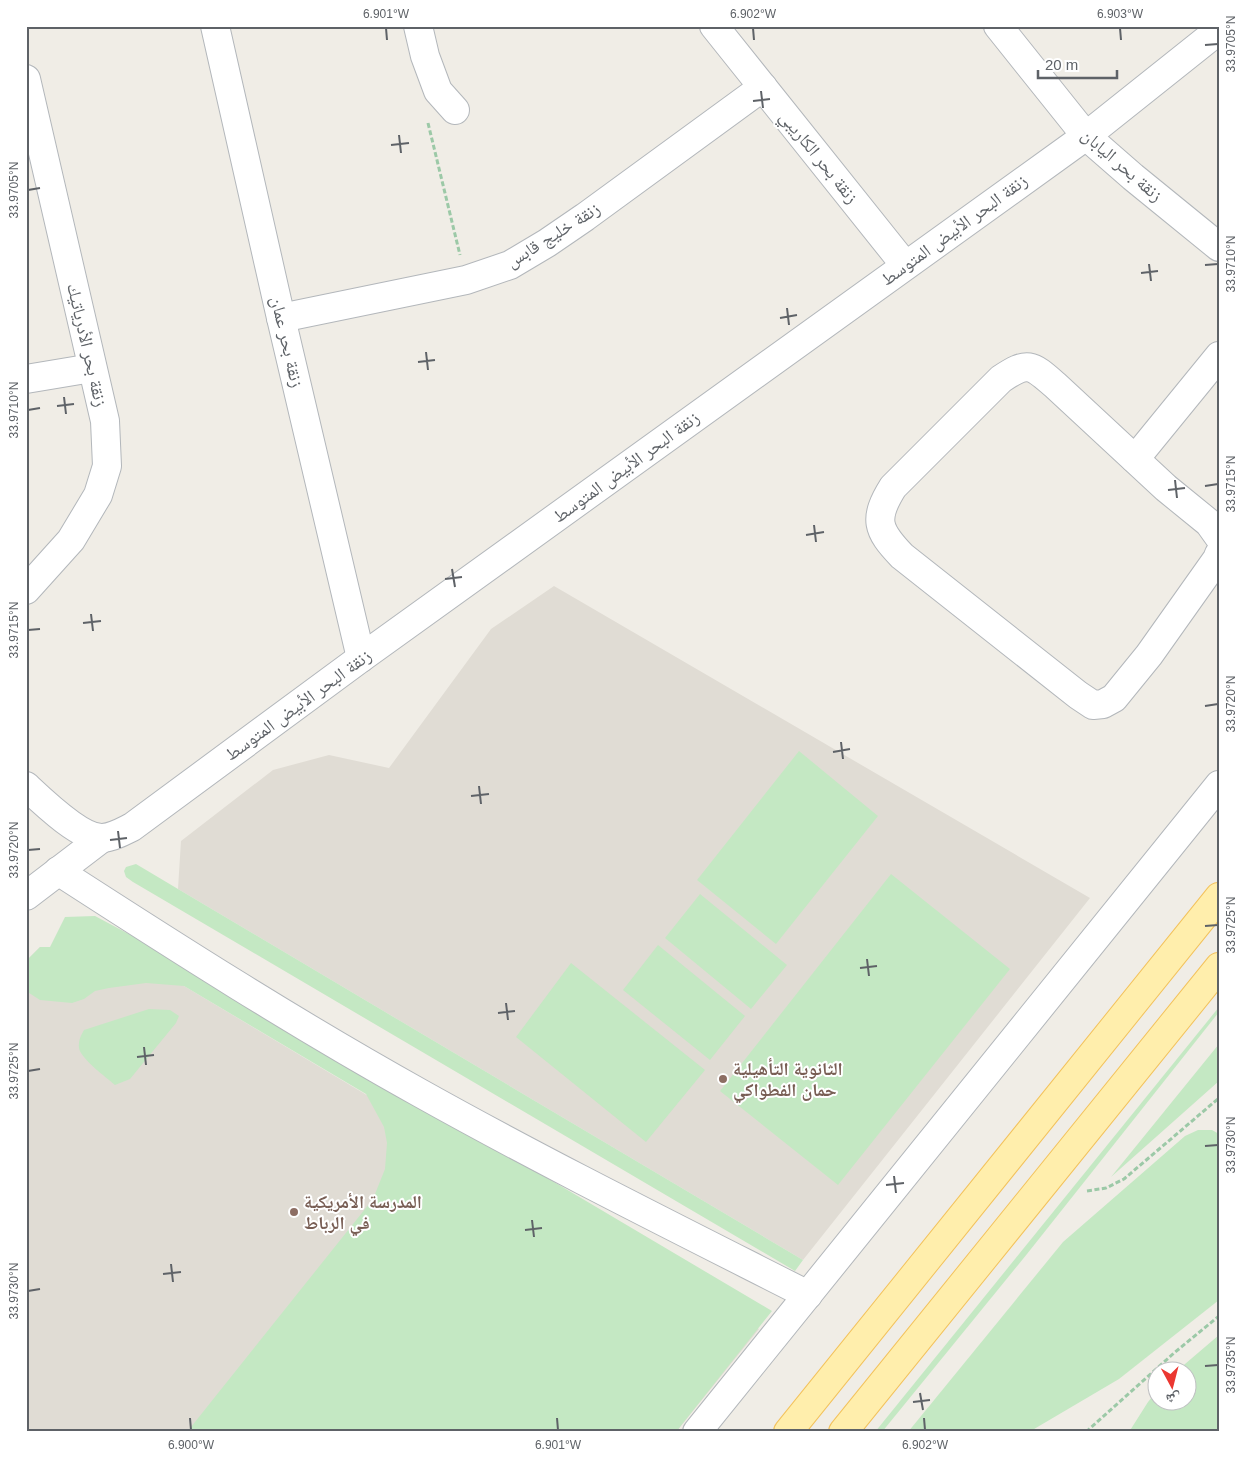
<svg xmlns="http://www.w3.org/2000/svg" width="1245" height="1458" viewBox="0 0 1245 1458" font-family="Arial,'Noto Naskh Arabic',sans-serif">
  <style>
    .education { fill: #e0dcd4 }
    .green { fill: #c4e8c3 }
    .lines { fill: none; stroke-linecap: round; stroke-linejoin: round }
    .street-casing { stroke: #b3b7bb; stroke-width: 30 }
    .primary-casing { stroke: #f3c25c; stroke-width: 30 }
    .path { stroke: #9cc9a7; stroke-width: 3; stroke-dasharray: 5 2.5; stroke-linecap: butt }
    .street { stroke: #fff; stroke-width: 28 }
    .primary { stroke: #ffeeac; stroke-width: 28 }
    .ticks { fill: none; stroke: #5e6267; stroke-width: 2 }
    .education-dot { fill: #8d6e63; stroke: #fff; stroke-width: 2 }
    .labels { text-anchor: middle; stroke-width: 4; stroke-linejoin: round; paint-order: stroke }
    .street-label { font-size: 18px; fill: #5e6267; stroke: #fff }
    .education-label { font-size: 18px; font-weight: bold; fill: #785e54; stroke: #fff; text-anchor: start }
    .neatline { fill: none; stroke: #5e6267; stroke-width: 2 }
    .ticks-label { font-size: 12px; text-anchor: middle; fill: #5e6267 }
  </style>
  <rect width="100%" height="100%" fill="#f0ede6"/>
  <g class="education">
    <polygon points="554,586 1090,898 803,1260 178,889 181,841 273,770 329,755 389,768 491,629"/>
    <polygon points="40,947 122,949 759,1329 676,1432 26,1432 26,961"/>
  </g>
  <g class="green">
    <polygon points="799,751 878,816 776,944 697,880"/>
    <polygon points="136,864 178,889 803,1260 795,1271 133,882 126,877 124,871 126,867"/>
    <polygon points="891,874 1010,969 838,1185 720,1091"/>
    <polygon points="700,894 787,965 751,1009 665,938"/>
    <polygon points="95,916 187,965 772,1311 676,1432 187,1432 373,1199 385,1169 387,1143 384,1127 366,1094 184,986 146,983 109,988 95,991 84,999 72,1003 40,1000 26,991 26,961 40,947 50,947 65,917"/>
    <polygon points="658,945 745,1016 710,1060 623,990"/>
    <polygon points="571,963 705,1070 646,1142 516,1037"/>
    <polygon points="1219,1007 1219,1012 1027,1254 882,1432 875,1432"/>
    <path d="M149,1009L170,1010L179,1016L176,1023L130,1079L115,1085C106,1077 81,1059 79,1048C78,1041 81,1035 84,1030Z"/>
    <polygon points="1219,1044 1219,1081 1111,1177"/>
    <polygon points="1198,1130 1212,1130 1219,1134 1219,1300 1119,1379 1029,1432 908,1432 1063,1242 1185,1136"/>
    <polygon points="1219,1335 1219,1432 1129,1432 1148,1402 1157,1391 1158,1400 1188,1400 1188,1370 1178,1370"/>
  </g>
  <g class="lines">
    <g class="street-casing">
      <g id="street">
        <polyline points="215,26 281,318 361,658"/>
        <polyline points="418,26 425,56 438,91 455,110"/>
        <polyline points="714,26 905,265"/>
        <polyline points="998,26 1086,136 1133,177 1219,247"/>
        <polyline points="26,79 105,421 107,466 98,495 71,540 26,590"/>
        <polyline points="281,318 466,280 510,265 547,243 585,217 763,87"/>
        <polyline points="26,379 92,368"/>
        <polyline points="1135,459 1219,356"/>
        <path d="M1219,537L1209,523L1166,488L1055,385C1031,364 1028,361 1001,379L893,487C873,519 877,530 902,556L1078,695L1093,705L1103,704L1114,698L1149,655L1217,559L1219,554"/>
        <path d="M26,786C42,801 81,839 103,838C114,837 124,831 132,827L361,658L1086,136L1219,30"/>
        <path d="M58,871C177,948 296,1024 420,1093C547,1164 678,1229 808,1295"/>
        <polyline points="26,896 102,838"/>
        <polyline points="697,1432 1219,785"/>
      </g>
    </g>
    <g class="primary-casing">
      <g id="primary">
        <polyline points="788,1432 1219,897"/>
        <polyline points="843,1432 1219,967"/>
      </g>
    </g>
    <g class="path">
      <polyline points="428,123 460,255"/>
      <polyline points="1087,1191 1106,1188 1124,1179 1219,1098"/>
      <polyline points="1086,1432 1174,1353 1219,1316"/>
    </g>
    <use href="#street" class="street"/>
    <use href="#primary" class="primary"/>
  </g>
  <path class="ticks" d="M386,28L387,40M753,28L754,40M1120,28L1121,40M1205,45L1218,44M761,91L763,108M753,101L770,99M399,135L401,153M391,145L409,143M28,190L40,188M1149,264L1151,281M1205,265L1218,264M1141,273L1158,271M787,308L789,325M780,318L797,315M426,352L428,370M418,362L435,360M64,397L66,414M57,406L74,404M28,410L40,408M1175,480L1177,498M1205,486L1218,484M1168,490L1185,488M814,525L816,542M806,535L824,532M452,569L455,587M445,579L462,577M91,614L93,631M83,623L101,621M28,630L40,629M1205,706L1218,704M841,742L843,759M833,752L850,749M479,786L481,804M471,796L489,794M118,831L120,848M110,840L127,838M28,850L40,849M1205,926L1218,925M867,959L869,976M860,968L877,966M506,1003L508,1020M498,1013L515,1011M144,1047L146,1065M137,1057L154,1055M28,1071L40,1069M1205,1146L1218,1145M894,1176L896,1193M886,1185L904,1183M532,1220L534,1237M525,1230L542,1228M171,1264L173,1282M163,1274L181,1272M28,1291L40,1289M1205,1366L1218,1365M920,1393L923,1410M913,1402L930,1400M190,1418L191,1430M557,1418L558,1430M924,1418L925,1430"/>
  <g class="education-dot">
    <circle cx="723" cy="1079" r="5"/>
    <circle cx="294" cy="1212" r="5"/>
  </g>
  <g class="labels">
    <g class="street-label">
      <text transform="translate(819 157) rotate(51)" y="6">زنقة بحر الكاريبي</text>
      <text transform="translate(1122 165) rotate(41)" y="6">زنقة بحر اليابان</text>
      <text transform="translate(954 230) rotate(-36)" y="6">زنقة البحر الأبيض المتوسط</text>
      <text transform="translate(553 235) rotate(-32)" y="6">زنقة خليج قابس</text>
      <text transform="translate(287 342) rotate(77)" y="6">زنقة بحر عمان</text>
      <text transform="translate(87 345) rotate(77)" y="6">زنقة بحر الأدرياتيك</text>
      <text transform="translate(626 467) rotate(-36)" y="6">زنقة البحر الأبيض المتوسط</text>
      <text transform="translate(298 705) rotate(-36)" y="6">زنقة البحر الأبيض المتوسط</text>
    </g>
    <g class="education-label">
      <text x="733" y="1075">الثانوية التأهيلية<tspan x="733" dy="21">حمان الفطواكي</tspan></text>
      <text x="304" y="1208">المدرسة الأمريكية<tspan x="304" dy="21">في الرباط</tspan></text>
    </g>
  </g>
  <rect width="1245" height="1458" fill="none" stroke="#ffffff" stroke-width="55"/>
  <g transform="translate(1172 1386) rotate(173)"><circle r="24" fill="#ffffff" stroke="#bfc0c2"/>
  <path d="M0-4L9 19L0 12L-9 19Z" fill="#eb3731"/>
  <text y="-8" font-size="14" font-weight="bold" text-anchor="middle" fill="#5e6267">ش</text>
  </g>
  <path d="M1038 70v8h79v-8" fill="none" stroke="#5e6267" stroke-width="2.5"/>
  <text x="1045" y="70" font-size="15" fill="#5e6267" stroke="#ffffff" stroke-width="4" paint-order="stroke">20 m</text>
  <rect x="28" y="28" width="1190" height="1402" class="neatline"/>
  <g class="ticks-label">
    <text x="386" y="18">6.901°W</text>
    <text x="753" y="18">6.902°W</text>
    <text x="1120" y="18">6.903°W</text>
    <text transform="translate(1231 44) rotate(-90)" y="4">33.9705°N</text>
    <text transform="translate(14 190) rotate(-90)" y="4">33.9705°N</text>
    <text transform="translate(1231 264) rotate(-90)" y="4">33.9710°N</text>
    <text transform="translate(14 410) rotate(-90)" y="4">33.9710°N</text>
    <text transform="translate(1231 484) rotate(-90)" y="4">33.9715°N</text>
    <text transform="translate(14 630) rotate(-90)" y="4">33.9715°N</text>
    <text transform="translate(1231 704) rotate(-90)" y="4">33.9720°N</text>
    <text transform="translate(14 850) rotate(-90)" y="4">33.9720°N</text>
    <text transform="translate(1231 925) rotate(-90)" y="4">33.9725°N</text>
    <text transform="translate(14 1071) rotate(-90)" y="4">33.9725°N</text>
    <text transform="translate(1231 1145) rotate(-90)" y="4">33.9730°N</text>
    <text transform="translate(14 1291) rotate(-90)" y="4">33.9730°N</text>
    <text transform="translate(1231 1365) rotate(-90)" y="4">33.9735°N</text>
    <text x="191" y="1449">6.900°W</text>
    <text x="558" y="1449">6.901°W</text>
    <text x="925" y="1449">6.902°W</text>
  </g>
</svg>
